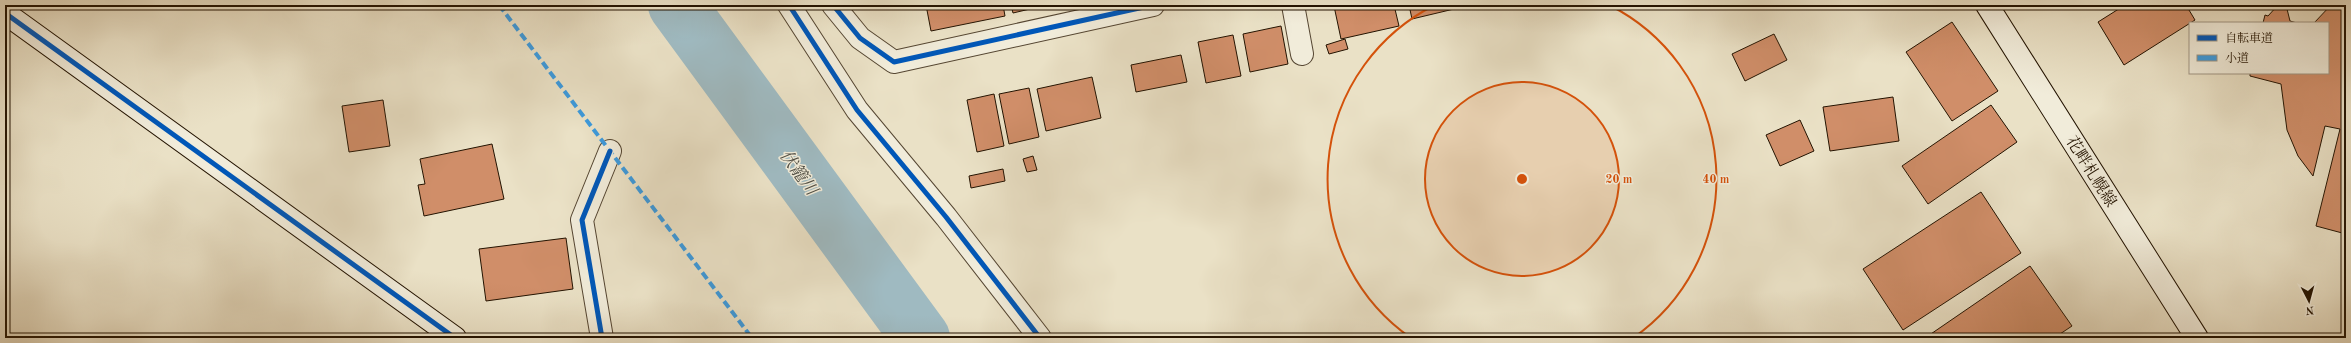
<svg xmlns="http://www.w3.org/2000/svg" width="2351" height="343" viewBox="0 0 2351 343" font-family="'Old Standard TT','Noto Serif JP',serif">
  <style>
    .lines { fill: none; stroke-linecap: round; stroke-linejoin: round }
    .river { stroke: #9fbac1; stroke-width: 58 }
    .building { fill: #d08e69; stroke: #231301 }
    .street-casing { stroke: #554632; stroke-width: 24 }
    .secondary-casing { stroke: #231301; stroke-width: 24 }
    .street { stroke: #f1ecda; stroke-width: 22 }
    .secondary { stroke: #f1ecda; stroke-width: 22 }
    .quiet { stroke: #3c9add; stroke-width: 4; stroke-dasharray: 8 4; stroke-linecap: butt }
    .cycleway-casing { stroke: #f1ecda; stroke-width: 8 }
    .cycleway { stroke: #0057b8; stroke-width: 5 }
    .ring { fill: none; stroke: #d4520b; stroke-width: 2 }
    .labels { text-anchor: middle; stroke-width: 3; stroke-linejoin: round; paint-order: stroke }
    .street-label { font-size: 16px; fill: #231301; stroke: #f1ecda }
    .water-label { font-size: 17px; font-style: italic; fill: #4e4d44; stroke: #f1ecda }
    .centre { fill: #d4520b; stroke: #f1ecda; stroke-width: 2 }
    .ring-label { font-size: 12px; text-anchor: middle; font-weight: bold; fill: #d4520b; stroke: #f1ecda; stroke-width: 3; stroke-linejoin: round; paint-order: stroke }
  </style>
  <rect width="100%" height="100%" fill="#eae1c6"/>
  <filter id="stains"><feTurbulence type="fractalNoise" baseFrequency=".005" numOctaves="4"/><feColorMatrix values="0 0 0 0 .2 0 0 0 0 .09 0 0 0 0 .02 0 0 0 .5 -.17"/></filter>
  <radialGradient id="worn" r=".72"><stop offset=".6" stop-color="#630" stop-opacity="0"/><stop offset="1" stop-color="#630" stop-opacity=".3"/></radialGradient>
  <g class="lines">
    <polyline class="river" points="677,5 921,338"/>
  </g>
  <g class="building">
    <polygon points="926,5 1003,5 1005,16 931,31"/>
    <polygon points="1011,5 1047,5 1013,13"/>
    <polygon points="1394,5 1399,26 1341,39 1334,6"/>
    <polygon points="1409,5 1453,5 1454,9 1412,19"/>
    <polygon points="2125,5 2186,5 2195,20 2124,65 2098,22"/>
    <polygon points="2278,5 2286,5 2290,21 2297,23 2263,23 2265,15 2268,16"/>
    <polygon points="2331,5 2346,5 2346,234 2316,226 2340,129 2325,126 2313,176 2298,156 2287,130 2281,84 2250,76 2250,73 2328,73 2328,23 2314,23"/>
    <polygon points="1952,22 1998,91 1952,121 1906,52"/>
    <polygon points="1281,26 1288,64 1250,72 1243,34"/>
    <polygon points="1774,34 1787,60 1745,81 1732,54"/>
    <polygon points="1233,35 1241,76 1206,83 1198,42"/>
    <polygon points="1345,39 1348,49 1329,54 1326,45"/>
    <polygon points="1181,55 1187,82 1136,92 1131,65"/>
    <polygon points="1092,77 1101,118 1046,131 1037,89"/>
    <polygon points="1029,88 1039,137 1009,144 999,94"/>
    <polygon points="994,94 1004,146 977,152 967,100"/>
    <polygon points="1893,97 1899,141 1830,151 1823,107"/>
    <polygon points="383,100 390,146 349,152 342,106"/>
    <polygon points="1991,105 2017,142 1928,204 1902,166"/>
    <polygon points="1800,120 1814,151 1780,166 1766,135"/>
    <polygon points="492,144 504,199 424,216 418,185 425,184 420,159"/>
    <polygon points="1033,156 1037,170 1027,172 1023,159"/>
    <polygon points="1003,169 1005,181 971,188 969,176"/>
    <polygon points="1981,192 2021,253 1903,330 1863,269"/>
    <polygon points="566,238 573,289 486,301 479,249"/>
    <polygon points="2030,266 2072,326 2054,338 1925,338"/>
  </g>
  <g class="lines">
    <g class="street-casing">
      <g id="street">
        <polyline points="789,5 857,110 946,217 1040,338"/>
        <polyline points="833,5 860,38 894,62 1153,5"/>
        <polyline points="1293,5 1302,54"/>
        <polyline points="602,338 582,220 610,151"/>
      </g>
    </g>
    <g class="secondary-casing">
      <g id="secondary">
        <polyline points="1987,5 2197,338"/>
        <polyline points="5,13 455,338"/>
      </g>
    </g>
    <use href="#street" class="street"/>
    <use href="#secondary" class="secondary"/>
    <polyline class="quiet" points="499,5 752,338"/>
    <g class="cycleway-casing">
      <g id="cycleway">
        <polyline points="789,5 857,110 946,217 1040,338"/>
        <polyline points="833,5 860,38 894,62 1153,5"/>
        <polyline points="5,13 455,338"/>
        <polyline points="602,338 582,220 610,151"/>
      </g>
    </g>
    <use href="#cycleway" class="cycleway"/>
  </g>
  <circle cx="1522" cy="179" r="97" fill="#d4520b" fill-opacity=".12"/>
  <g class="ring">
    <circle cx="1522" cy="179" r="97"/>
    <path d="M1411 338A194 194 0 0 1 1435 5M1609 5A194 194 0 0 1 1633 338"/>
  </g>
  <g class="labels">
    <g class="street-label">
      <text transform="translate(2092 171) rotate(58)" y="6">花畔札幌線</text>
    </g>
    <g class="water-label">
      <text transform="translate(799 172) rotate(54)" y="6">伏籠川</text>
    </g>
  </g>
  <circle cx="1522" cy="179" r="6" class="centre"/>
  <g class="ring-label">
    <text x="1619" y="183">20 m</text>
    <text x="1716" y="183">40 m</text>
  </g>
  <rect width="2351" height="343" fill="none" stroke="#eae1c6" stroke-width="20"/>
  <rect x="6" y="6" width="2339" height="331" fill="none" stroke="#231301" stroke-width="2"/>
  <rect x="10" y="10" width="2331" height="323" fill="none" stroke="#231301"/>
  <rect x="2189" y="22" width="140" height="52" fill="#f1ecda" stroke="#9f9583"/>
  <rect x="2197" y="35" width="20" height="6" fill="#0057b8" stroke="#9f9583"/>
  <text x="2225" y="42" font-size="12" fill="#231301">自転車道</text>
  <rect x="2197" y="55" width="20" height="6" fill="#3c9add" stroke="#9f9583"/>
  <text x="2225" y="62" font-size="12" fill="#231301">小道</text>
  <g transform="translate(2309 301) rotate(174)" stroke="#f1ecda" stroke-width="3" paint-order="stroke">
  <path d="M0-3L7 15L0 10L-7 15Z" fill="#231301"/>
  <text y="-6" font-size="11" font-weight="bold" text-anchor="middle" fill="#231301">N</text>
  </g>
  <rect width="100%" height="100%" filter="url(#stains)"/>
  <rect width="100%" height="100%" fill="url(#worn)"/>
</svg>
